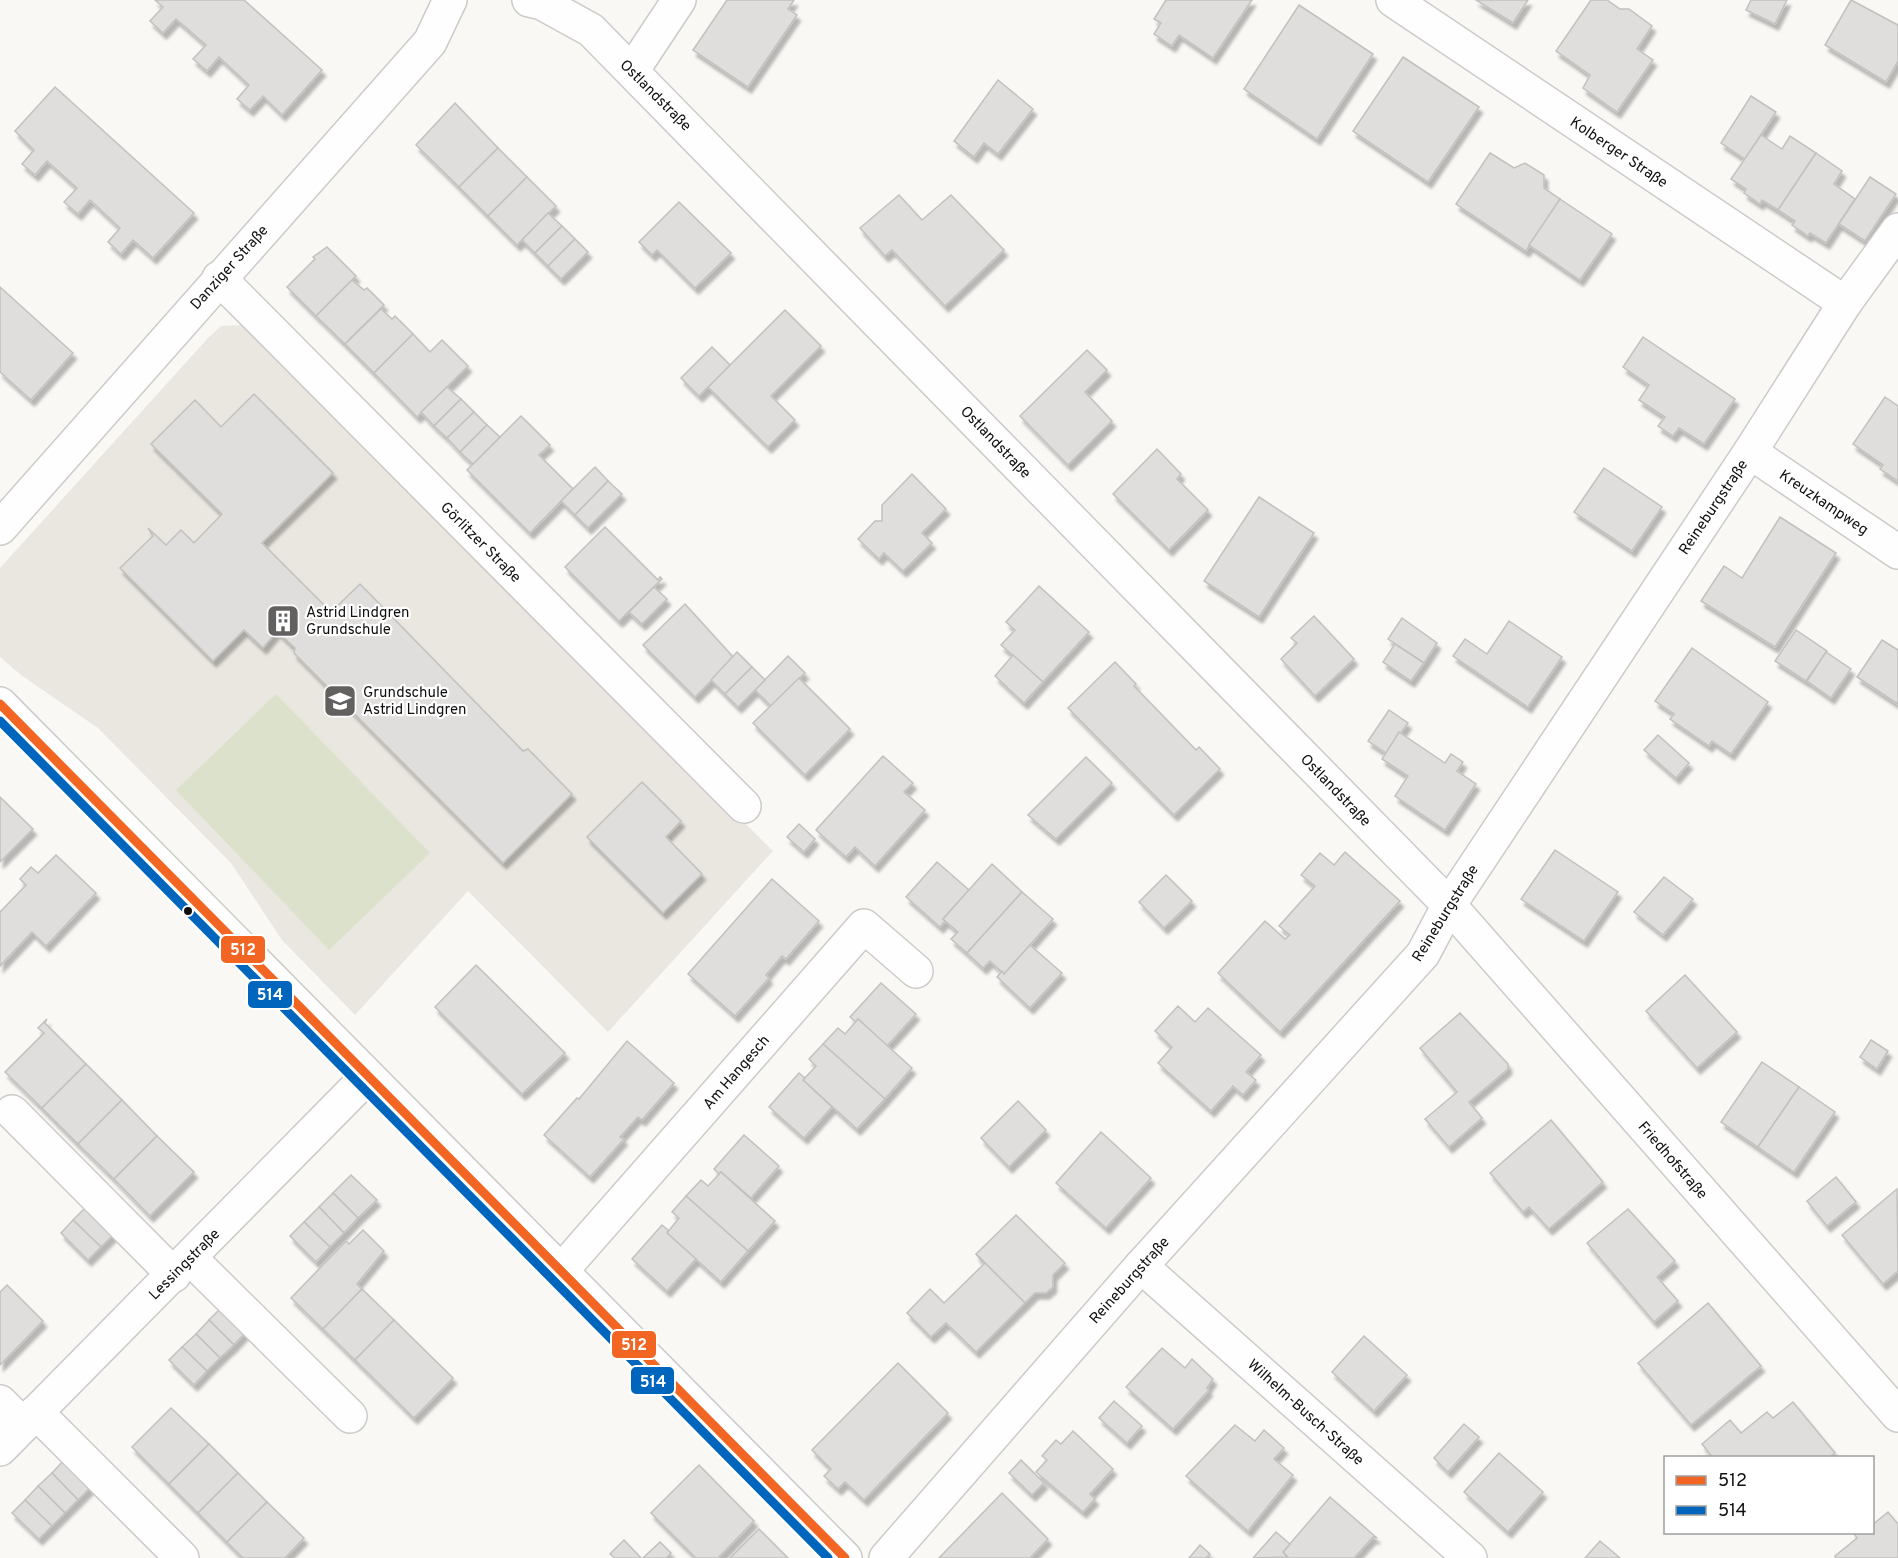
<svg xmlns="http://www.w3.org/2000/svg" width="1898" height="1558" viewBox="0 0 1898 1558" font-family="Overpass,sans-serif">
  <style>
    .built { fill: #eae7e0 }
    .green { fill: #dbe1cb }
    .building { fill: #e0dedc; stroke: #c2c1bf; stroke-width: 1.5; filter: url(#shadow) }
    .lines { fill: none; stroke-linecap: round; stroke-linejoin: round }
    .minor-casing { stroke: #cdcbca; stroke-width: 36 }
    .minor { stroke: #fefefe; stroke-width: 33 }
    .bus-1-casing { stroke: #fff; stroke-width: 14 }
    .bus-2-casing { stroke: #fff; stroke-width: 14 }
    .bus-1 { stroke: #f26522; stroke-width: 9 }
    .bus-2 { stroke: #0065bd; stroke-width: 9 }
    .bus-dot { fill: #11100f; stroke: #fff; stroke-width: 2 }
    .labels { text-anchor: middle; stroke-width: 4.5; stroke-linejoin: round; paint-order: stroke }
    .street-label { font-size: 15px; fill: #11100f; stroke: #fff }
    .poi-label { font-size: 15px; fill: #11100f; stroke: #fff; text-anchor: start }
    .line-badge { stroke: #fff; stroke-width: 2 }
    .badge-label { font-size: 16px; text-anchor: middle; font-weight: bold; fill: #fff }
  </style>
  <defs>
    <filter id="shadow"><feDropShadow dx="3.5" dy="6" stdDeviation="1.5" flood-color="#0004"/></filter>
  </defs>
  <rect width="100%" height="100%" fill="#faf8f5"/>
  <polygon class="built" points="241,325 773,851 608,1032 468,891 355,1015 282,940 231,863 98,728 21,675 0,657 0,568 208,338 221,326"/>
  <polygon class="green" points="276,694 430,853 329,950 176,790"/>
  <g class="building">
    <polygon points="155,0 244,0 322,70 282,115 263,96 250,110 237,99 249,85 219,57 207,71 193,59 206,45 176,19 163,33 150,21 163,7"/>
    <polygon points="727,0 794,0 788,9 797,15 748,87 693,50"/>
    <polygon points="1166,0 1252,0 1213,58 1179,35 1172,46 1154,34 1161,23 1154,19"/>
    <polygon points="1476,0 1528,0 1513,23"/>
    <polygon points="1591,0 1607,0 1620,9 1629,9 1652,26 1637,49 1653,60 1617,112 1583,88 1590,75 1556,51"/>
    <polygon points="1751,0 1787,0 1775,24 1746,10"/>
    <polygon points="1851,0 1898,25 1898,61 1886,82 1825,45"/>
    <polygon points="1299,5 1373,54 1317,139 1244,89"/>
    <polygon points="1403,57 1479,107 1428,182 1353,131"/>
    <polygon points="998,80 1033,109 998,154 984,143 974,157 954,141"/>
    <polygon points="55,87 194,213 153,258 133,240 121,254 108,242 120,228 90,200 78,214 64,202 77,188 47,161 35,175 22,164 34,150 15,131"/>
    <polygon points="1751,96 1776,112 1745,159 1721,143"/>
    <polygon points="455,103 498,148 459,187 416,145"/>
    <polygon points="1761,135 1782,149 1790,136 1816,153 1778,210 1762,200 1760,204 1744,193 1746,189 1731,179"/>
    <polygon points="498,148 527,177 488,216 459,187"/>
    <polygon points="1490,153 1514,168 1525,163 1544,175 1544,188 1560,199 1526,251 1456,204"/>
    <polygon points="1816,153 1842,171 1834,184 1855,199 1826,243 1810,233 1808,236 1792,225 1795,221 1778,210"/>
    <polygon points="527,177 556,206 517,245 488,216"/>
    <polygon points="1870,177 1896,194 1865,241 1839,224"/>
    <polygon points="899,195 922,220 951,195 1004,250 945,306 892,250 885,256 860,228"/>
    <polygon points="1560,199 1612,234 1580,280 1529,245"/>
    <polygon points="679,202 731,253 695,288 657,250 652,255 639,242"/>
    <polygon points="548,213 562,226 535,253 522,240"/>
    <polygon points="562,226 575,239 548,266 535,253"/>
    <polygon points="575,239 588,252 561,279 548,266"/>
    <polygon points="327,247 356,276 316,316 287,287 315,259 313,257"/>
    <polygon points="352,280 364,290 367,288 384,305 345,344 316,316"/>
    <polygon points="0,287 73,353 31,400 0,372"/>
    <polygon points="381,309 392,319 395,316 413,334 374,373 345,344"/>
    <polygon points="785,310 821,346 771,396 795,420 768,447 708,387"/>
    <polygon points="413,334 430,352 442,340 468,366 417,417 374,373"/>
    <polygon points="1643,337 1735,399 1704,444 1679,428 1673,436 1658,426 1665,417 1639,400 1649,385 1623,367"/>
    <polygon points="712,347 730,365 699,396 681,378"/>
    <polygon points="1087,350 1107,370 1085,392 1112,421 1068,465 1020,416"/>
    <polygon points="447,387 461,399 434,426 421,412"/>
    <polygon points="254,394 333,473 262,543 331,612 360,584 523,751 528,749 572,794 503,863 294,653 295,648 277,631 263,648 244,630 213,661 120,568 153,536 148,528 166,545 181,530 194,543 222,514 151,444 195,400 221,427"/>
    <polygon points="1885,397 1898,406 1898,481 1880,469 1883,465 1853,444"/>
    <polygon points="461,399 474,412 447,438 434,426"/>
    <polygon points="474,412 487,425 460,452 447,438"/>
    <polygon points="521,416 550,445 539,455 573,489 530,533 467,470"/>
    <polygon points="487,425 500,437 473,464 460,452"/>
    <polygon points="1157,449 1181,474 1177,479 1208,510 1169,550 1113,494"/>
    <polygon points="595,467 608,481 575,515 561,501"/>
    <polygon points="1604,468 1662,507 1632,551 1574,512"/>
    <polygon points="912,474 946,509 922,533 932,543 903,571 884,553 879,559 858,539 875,521 882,521 882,505"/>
    <polygon points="608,481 622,494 588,528 575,515"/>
    <polygon points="1259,497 1314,533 1259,617 1204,581"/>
    <polygon points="1780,517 1836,553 1775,647 1701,601 1724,566 1742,578"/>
    <polygon points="605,527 658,580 660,577 662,579 619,621 565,567"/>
    <polygon points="1039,586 1089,632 1043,682 1001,645 1015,630 1006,622"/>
    <polygon points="654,587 667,599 642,624 629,612"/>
    <polygon points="685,604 734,658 695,697 643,645"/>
    <polygon points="1314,616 1354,659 1315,696 1281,659 1297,643 1291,638"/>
    <polygon points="1402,618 1437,643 1424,663 1388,639"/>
    <polygon points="1509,621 1562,657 1528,707 1453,656 1465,639 1487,654"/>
    <polygon points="1796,630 1827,651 1806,681 1775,661"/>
    <polygon points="1882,640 1898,650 1898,704 1857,677"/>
    <polygon points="1395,644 1424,663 1411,681 1383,662"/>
    <polygon points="1692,648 1768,702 1731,754 1712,741 1709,746 1670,719 1674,714 1655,701"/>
    <polygon points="737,652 752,667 725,694 711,680"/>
    <polygon points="1826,652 1851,669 1831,698 1807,681"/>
    <polygon points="1013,655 1043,682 1024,703 995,676"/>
    <polygon points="788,656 805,673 771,706 755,690"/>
    <polygon points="1115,662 1136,684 1134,686 1196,750 1199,747 1220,769 1174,815 1068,708"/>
    <polygon points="752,667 765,680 738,707 725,694"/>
    <polygon points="799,678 850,729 805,775 753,723"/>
    <polygon points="1389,710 1408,723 1386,753 1368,741"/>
    <polygon points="1399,732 1445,763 1451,754 1463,762 1457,771 1476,784 1445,830 1395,796 1408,776 1382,759"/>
    <polygon points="1658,735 1689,763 1676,778 1644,750"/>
    <polygon points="883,756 913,783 904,792 925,810 875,866 855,847 846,857 816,830"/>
    <polygon points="1086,757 1112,783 1056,839 1028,815"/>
    <polygon points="642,782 681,821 666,837 702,874 663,913 587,837"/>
    <polygon points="0,797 33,829 0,862"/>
    <polygon points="799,824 815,839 804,852 787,837"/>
    <polygon points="1555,850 1618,892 1584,941 1521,899"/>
    <polygon points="1345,852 1400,901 1280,1032 1218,973 1265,921 1285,939 1290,935 1279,926 1315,886 1301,875 1320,853 1334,865"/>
    <polygon points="56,855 96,893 46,946 32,932 0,966 0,912 26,885 20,879 31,867 38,873"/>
    <polygon points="937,862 969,890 943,919 945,921 940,927 906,897"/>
    <polygon points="992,864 1022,892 967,953 951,939 958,932 943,919"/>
    <polygon points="1166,875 1192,901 1164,928 1139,902"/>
    <polygon points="1664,877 1693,899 1663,935 1634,912"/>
    <polygon points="772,879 819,921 786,959 782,956 766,975 769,978 735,1016 688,974"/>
    <polygon points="1022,892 1053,919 1004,974 990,961 983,968 967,953"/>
    <polygon points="1030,945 1062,973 1030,1008 997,977 1002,971 1004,974"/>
    <polygon points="476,965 565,1053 522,1094 435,1007"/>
    <polygon points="1685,975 1737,1032 1697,1068 1646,1011"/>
    <polygon points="881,983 916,1014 887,1046 858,1019 856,1022 850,1017"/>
    <polygon points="1178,1006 1195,1022 1208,1008 1261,1055 1246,1072 1256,1080 1243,1095 1233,1086 1211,1111 1158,1063 1172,1047 1155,1031"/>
    <polygon points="1460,1013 1508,1064 1508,1069 1469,1102 1482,1118 1449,1147 1425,1119 1457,1092 1420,1048"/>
    <polygon points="47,1019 45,1023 86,1064 42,1108 5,1072 44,1033 38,1028"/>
    <polygon points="858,1019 912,1068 885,1099 823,1044 838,1028 845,1034"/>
    <polygon points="1871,1040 1888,1051 1877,1069 1860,1057"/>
    <polygon points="627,1041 674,1083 642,1120 638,1117 620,1137 624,1139 590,1177 544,1135 577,1098 579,1099"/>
    <polygon points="823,1044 885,1099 857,1129 803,1080 816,1066 809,1059"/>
    <polygon points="1762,1062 1799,1087 1758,1147 1721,1122"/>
    <polygon points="86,1064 122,1100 78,1144 42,1108"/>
    <polygon points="799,1073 805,1078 803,1080 832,1107 804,1138 769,1107"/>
    <polygon points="1799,1087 1835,1112 1794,1172 1758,1147"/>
    <polygon points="122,1100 157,1136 114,1179 78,1144"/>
    <polygon points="1018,1101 1046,1130 1009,1167 981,1138"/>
    <polygon points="1551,1120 1603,1182 1549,1229 1529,1207 1523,1212 1490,1173"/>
    <polygon points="1101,1132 1151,1178 1106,1228 1056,1183"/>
    <polygon points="744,1135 779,1166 751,1198 721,1172 719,1174 714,1169"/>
    <polygon points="157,1136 194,1172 150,1216 114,1179"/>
    <polygon points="721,1172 775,1221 748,1251 686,1196 701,1180 708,1186"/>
    <polygon points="351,1175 377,1200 358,1218 333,1193"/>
    <polygon points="1836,1177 1856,1202 1827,1226 1807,1201"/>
    <polygon points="1897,1189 1898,1271 1883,1284 1842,1235"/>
    <polygon points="333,1193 358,1218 344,1233 319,1207"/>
    <polygon points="686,1196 748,1251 721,1282 667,1233 679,1218 672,1212"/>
    <polygon points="87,1206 114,1234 101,1247 73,1220"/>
    <polygon points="319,1207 344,1233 330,1247 304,1222"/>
    <polygon points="1628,1209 1675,1261 1657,1277 1678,1301 1654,1322 1587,1243"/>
    <polygon points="1016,1215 1065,1263 1053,1275 1053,1287 1046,1293 1035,1293 1025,1303 976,1254"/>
    <polygon points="73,1220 101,1247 88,1260 61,1233"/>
    <polygon points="304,1222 330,1247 316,1262 290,1236"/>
    <polygon points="662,1225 668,1230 667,1233 696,1259 667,1291 632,1259"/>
    <polygon points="363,1230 384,1251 357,1284 362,1289 323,1329 291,1298 346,1241 349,1244"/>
    <polygon points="976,1254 1025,1303 976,1352 946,1323 931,1337 907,1313 930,1289 944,1303 984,1264"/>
    <polygon points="7,1285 43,1321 0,1365 0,1292"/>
    <polygon points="362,1289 394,1320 355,1360 323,1329"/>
    <polygon points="1708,1303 1761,1366 1691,1425 1638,1363"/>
    <polygon points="222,1307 247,1331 234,1345 209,1320"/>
    <polygon points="209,1320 234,1345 220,1358 196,1334"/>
    <polygon points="394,1320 453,1378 414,1418 355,1360"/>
    <polygon points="196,1334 220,1358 207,1371 182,1347"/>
    <polygon points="1364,1336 1407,1375 1374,1411 1332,1372"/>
    <polygon points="182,1347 207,1371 194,1385 169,1360"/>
    <polygon points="1162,1348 1185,1368 1192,1359 1213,1379 1207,1388 1209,1390 1173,1429 1126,1387"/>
    <polygon points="898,1363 948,1413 864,1500 845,1482 838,1489 824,1476 831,1469 812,1450"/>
    <polygon points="1114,1401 1142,1426 1127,1443 1099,1418"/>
    <polygon points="1793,1402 1835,1453 1829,1458 1713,1458 1702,1444 1730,1420 1741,1433 1767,1412 1773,1418"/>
    <polygon points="171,1408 209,1444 169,1484 132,1447"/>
    <polygon points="1464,1424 1479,1437 1448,1472 1434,1458"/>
    <polygon points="1235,1425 1255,1441 1264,1430 1284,1448 1274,1459 1293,1475 1248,1531 1186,1476"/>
    <polygon points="1073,1431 1113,1469 1090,1494 1095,1499 1083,1512 1036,1472 1047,1460 1042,1456 1056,1440 1061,1444"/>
    <polygon points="209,1444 238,1473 198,1513 169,1484"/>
    <polygon points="1499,1453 1543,1492 1508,1532 1464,1492"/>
    <polygon points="65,1459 92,1486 78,1500 52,1473"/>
    <polygon points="1021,1460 1044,1483 1032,1495 1009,1473"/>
    <polygon points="699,1465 754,1521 718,1558 696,1558 651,1513"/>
    <polygon points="52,1473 78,1500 65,1513 38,1486"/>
    <polygon points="238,1473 267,1502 227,1542 198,1513"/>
    <polygon points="38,1486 65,1513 52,1526 25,1500"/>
    <polygon points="1002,1493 1048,1539 1030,1558 939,1558"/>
    <polygon points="1330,1497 1377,1538 1373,1537 1354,1558 1289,1558 1283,1552"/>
    <polygon points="25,1500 52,1526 39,1539 12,1513"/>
    <polygon points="267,1502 304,1538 285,1558 243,1558 227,1542"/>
    <polygon points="1888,1512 1898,1524 1898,1558 1836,1558 1835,1556 1857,1538 1853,1532 1872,1532 1872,1525"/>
    <polygon points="759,1529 788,1558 730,1558"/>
    <polygon points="1276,1532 1290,1544 1283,1552 1287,1557 1253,1558"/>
    <polygon points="624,1540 641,1558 615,1558 610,1554"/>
    <polygon points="1600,1541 1620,1558 1585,1558"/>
    <polygon points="660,1542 671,1553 666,1558 643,1558"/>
    <polygon points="1200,1545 1210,1554 1206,1558 1189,1558"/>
  </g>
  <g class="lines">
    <g class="minor-casing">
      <g id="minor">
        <polyline points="529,0 542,3 591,30 1449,905 1898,1415"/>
        <polyline points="1393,0 1845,303"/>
        <polyline points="632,71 679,0"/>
        <polyline points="219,278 744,806"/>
        <polyline points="1750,452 1898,552"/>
        <polyline points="0,528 430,42 450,0"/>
        <polyline points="0,704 845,1558"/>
        <polyline points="12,1112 174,1275"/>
        <polyline points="190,1258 350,1416"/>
        <polyline points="1141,1266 1470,1558"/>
        <polyline points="562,1270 864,926 916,971"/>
        <polyline points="0,1402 23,1425"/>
        <polyline points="36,1412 182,1558"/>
        <polyline points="0,1449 367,1077"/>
        <polyline points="886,1558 1141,1266 1423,954 1449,905 1750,452 1845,303 1898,230"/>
      </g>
    </g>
    <use href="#minor" class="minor"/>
    <g class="bus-1-casing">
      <polyline id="bus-1" points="0,704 845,1558"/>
    </g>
    <g class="bus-2-casing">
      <polyline id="bus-2" points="0,721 828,1558"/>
    </g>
    <use href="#bus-1" class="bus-1"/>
    <use href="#bus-2" class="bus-2"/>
  </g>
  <defs>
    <g id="building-square" transform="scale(1.725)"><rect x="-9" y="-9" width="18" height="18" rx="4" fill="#636160" stroke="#fff"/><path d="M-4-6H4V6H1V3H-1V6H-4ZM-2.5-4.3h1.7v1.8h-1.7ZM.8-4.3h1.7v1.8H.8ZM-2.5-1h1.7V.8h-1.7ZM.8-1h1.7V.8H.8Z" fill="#fff"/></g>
    <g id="school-square" transform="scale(1.725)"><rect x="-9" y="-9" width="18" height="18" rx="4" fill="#636160" stroke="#fff"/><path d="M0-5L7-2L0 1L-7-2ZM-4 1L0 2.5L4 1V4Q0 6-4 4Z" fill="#fff"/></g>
  </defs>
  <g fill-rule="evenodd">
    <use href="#building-square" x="283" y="621"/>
    <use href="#school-square" x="340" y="701"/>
  </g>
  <circle class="bus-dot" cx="188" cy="911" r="5"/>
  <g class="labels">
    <g class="street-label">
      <text transform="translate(656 95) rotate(45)" y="5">Ostlandstraße</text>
      <text transform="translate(1619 152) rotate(34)" y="5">Kolberger Straße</text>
      <text transform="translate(229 267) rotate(-48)" y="5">Danziger Straße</text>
      <text transform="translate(996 442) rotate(46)" y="5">Ostlandstraße</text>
      <text transform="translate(1824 502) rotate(34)" y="5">Kreuzkampweg</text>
      <text transform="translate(1713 507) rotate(-56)" y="5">Reineburgstraße</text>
      <text transform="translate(481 542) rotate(45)" y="5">Görlitzer Straße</text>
      <text transform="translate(1336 790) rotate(46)" y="5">Ostlandstraße</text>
      <text transform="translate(1445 913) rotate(-58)" y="5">Reineburgstraße</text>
      <text transform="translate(736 1072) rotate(-49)" y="5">Am Hangesch</text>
      <text transform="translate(1673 1160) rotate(49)" y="5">Friedhofstraße</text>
      <text transform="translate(184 1264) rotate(-45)" y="5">Lessingstraße</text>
      <text transform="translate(1129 1280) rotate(-48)" y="5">Reineburgstraße</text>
      <text transform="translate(1306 1412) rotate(42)" y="5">Wilhelm-Busch-Straße</text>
    </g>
    <g class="poi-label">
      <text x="306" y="617">Astrid Lindgren<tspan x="306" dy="17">Grundschule</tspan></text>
      <text x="363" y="697">Grundschule<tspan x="363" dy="17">Astrid Lindgren</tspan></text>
    </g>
  </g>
  <g class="line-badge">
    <rect x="220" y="935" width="46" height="29" rx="6" fill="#f26522"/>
    <rect x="247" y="980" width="46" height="29" rx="6" fill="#0065bd"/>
    <rect x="611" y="1330" width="46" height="29" rx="6" fill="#f26522"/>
    <rect x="630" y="1366" width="45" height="29" rx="6" fill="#0065bd"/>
  </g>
  <g class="badge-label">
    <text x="243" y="955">512</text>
    <text x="270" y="1000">514</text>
    <text x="634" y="1350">512</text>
    <text x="653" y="1387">514</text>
  </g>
  <rect x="1664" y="1456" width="210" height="78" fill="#ffffff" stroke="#a09f9f" stroke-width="1.5"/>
  <rect x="1676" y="1476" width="30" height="9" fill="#f26522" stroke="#a09f9f" stroke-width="1.5"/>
  <text x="1718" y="1486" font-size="18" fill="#11100f">512</text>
  <rect x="1676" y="1506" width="30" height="9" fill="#0065bd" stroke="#a09f9f" stroke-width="1.5"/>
  <text x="1718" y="1516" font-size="18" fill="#11100f">514</text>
</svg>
